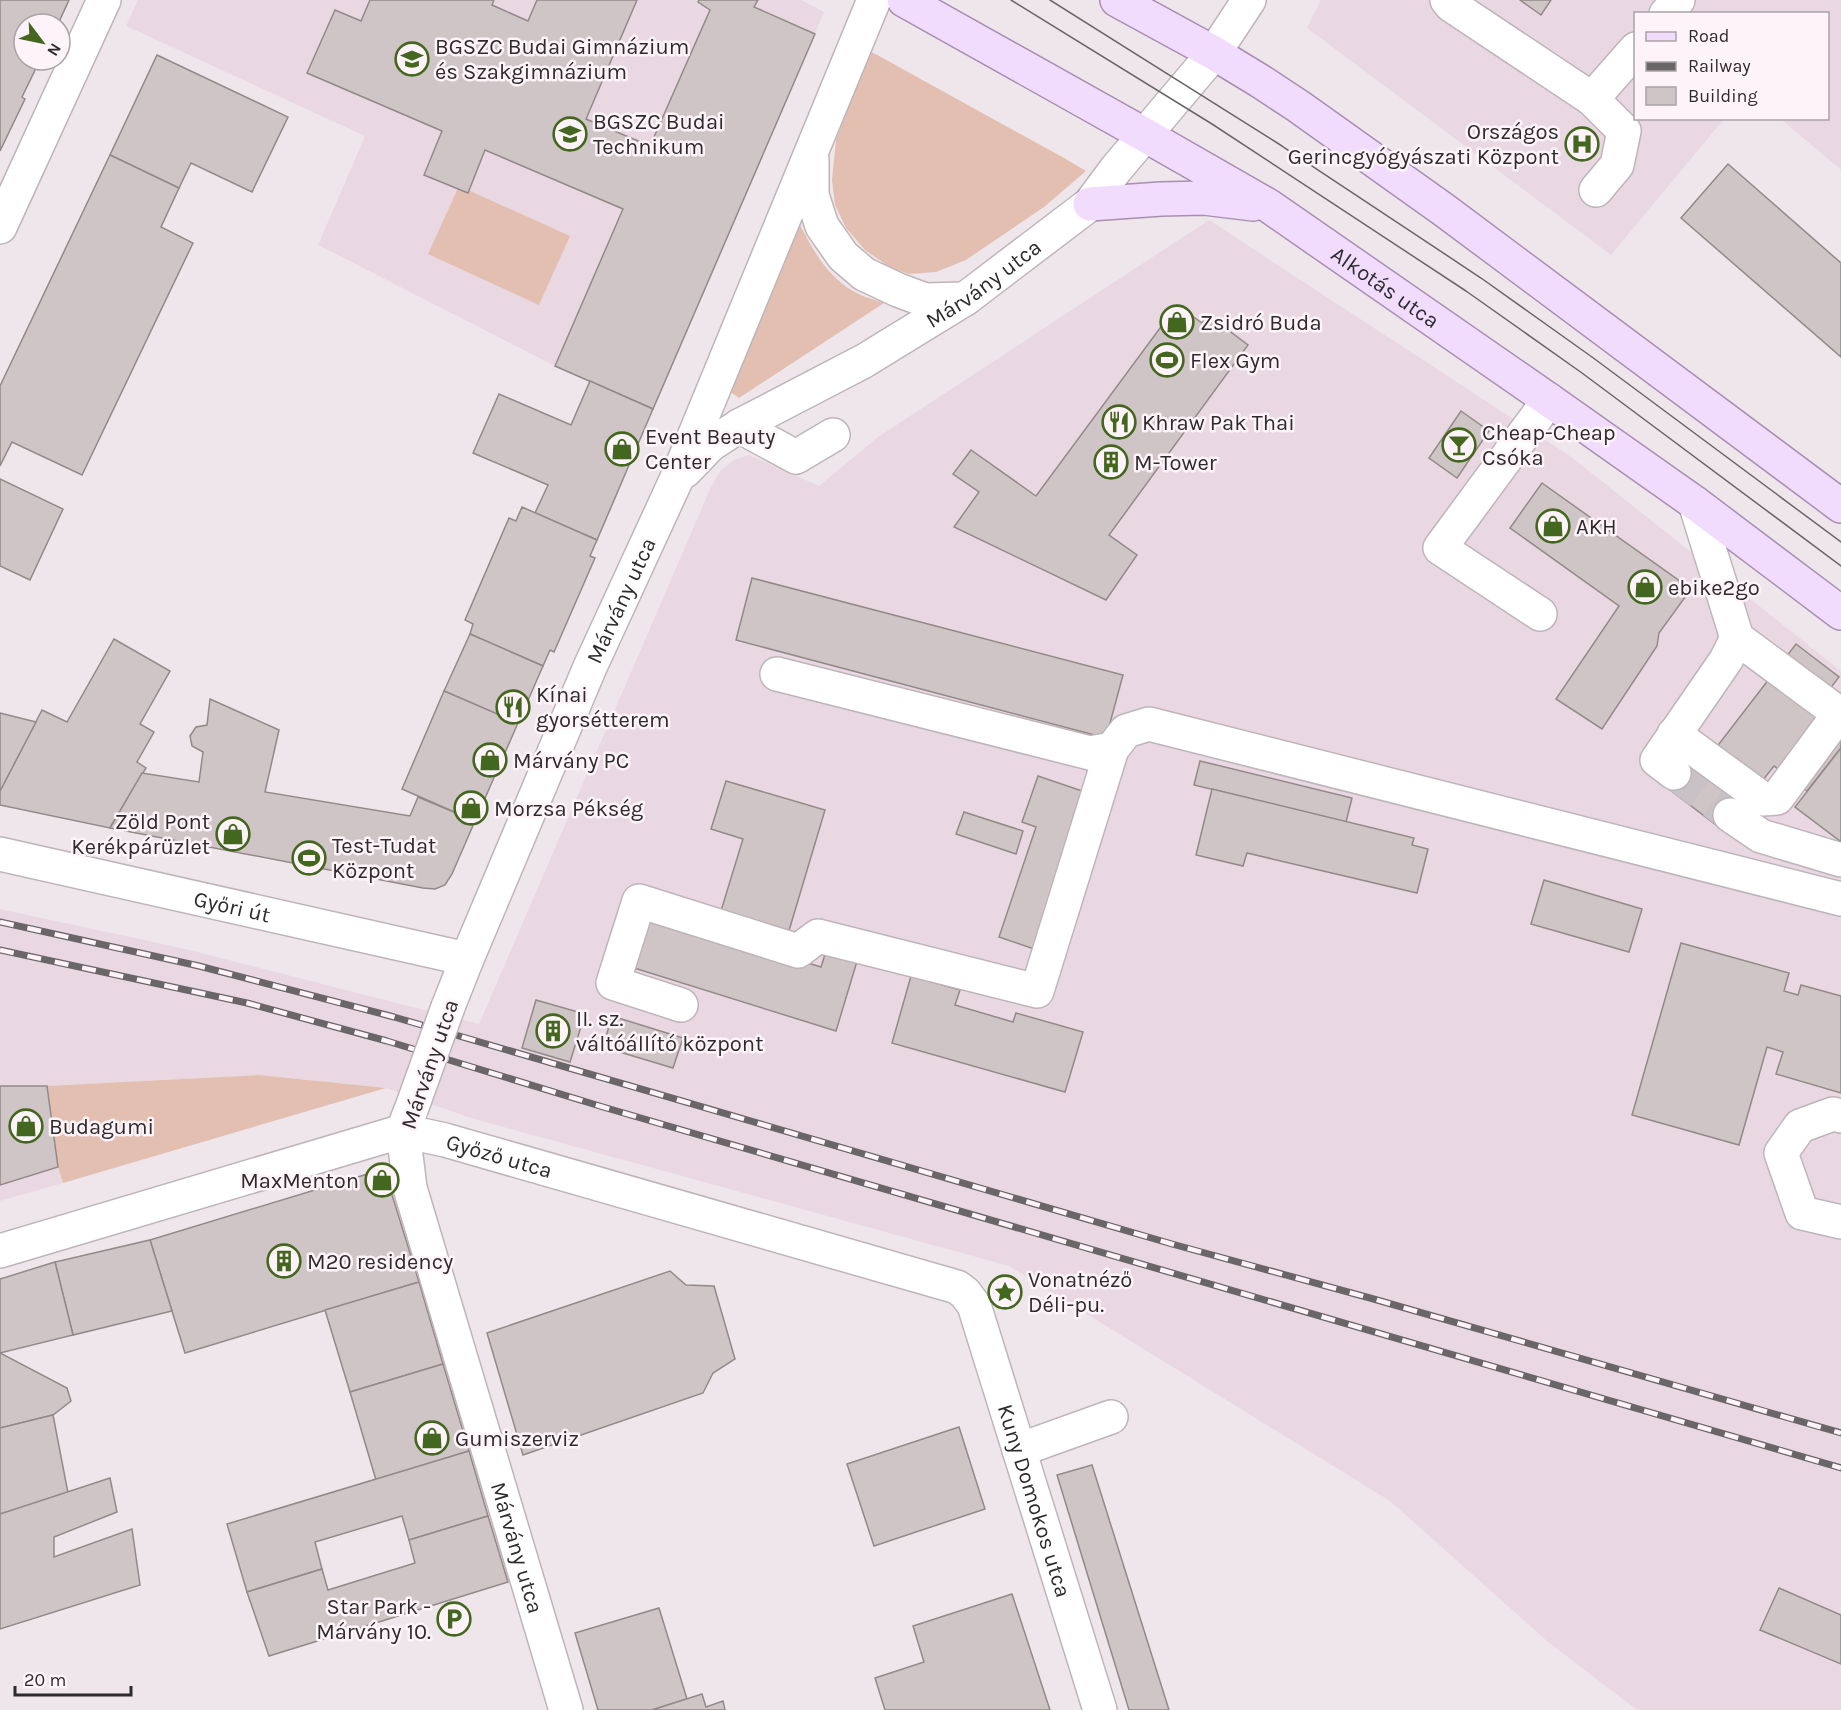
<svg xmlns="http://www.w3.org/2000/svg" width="1841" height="1710" viewBox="0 0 1841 1710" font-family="Karla,sans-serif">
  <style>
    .built { fill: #e9d8e1 }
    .grass { fill: #e2bfb1 }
    .building { fill: #d0c5c6; stroke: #938989; stroke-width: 1.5 }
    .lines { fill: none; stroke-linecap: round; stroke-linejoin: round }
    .minor-tunnel { stroke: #c8c1c5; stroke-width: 33; stroke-dasharray: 33 16; stroke-linecap: butt }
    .minor-casing { stroke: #beb5ba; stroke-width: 36 }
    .major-casing { stroke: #a88eb3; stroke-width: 36 }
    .minor { stroke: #fff; stroke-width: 33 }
    .major { stroke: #f2dcfd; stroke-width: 33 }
    .tram { stroke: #6a6567; stroke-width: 1.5 }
    .rail-casing { stroke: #6a6567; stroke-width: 7 }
    .rail { stroke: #fdf3f8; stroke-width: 4.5; stroke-dasharray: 14; stroke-linecap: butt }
    .minor-bridge-casing { stroke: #beb5ba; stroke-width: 36; stroke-linecap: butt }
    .minor-bridge { stroke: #fff; stroke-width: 33 }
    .labels { text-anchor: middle; stroke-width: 5; stroke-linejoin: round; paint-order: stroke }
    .poi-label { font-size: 22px; fill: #2e2b2c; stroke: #fdf3f8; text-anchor: start }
    .street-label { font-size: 22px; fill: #2e2b2c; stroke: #fdf3f8 }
  </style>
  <rect width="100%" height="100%" fill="#efe6eb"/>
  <g class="built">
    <polygon points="138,0 801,0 824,12 653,409 555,366 318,245 365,136 126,26"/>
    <polygon points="1321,0 1841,0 1841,170 1781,119 1828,118 1828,14 1636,14 1636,118 1724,119 1611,255 1307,28"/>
    <polygon points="1209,220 1570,456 1841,671 1841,1710 1637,1710 1548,1642 1390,1501 1009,1266 471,1118 386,1088 259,1075 48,1086 58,1167 63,1183 0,1201 0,909 190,950 479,1024 711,487 721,470 734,460 749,455 819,486 878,437"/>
  </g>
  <g class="grass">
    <polygon points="870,51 1064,158 1086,171 1044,207 966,260 936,272 909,274 891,268 865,250 846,228 835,205 832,180 836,140"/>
    <polygon points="459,186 570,236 539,305 428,254"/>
    <path d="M800,225C813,250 827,276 853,291C862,297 874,299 884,303L739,398L728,390Z"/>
    <polygon points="259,1075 386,1088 63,1183 58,1167 47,1086"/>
  </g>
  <g class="building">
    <polygon points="0,0 69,0 58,24 24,24 24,60 40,60 22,97 25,99 0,151"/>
    <polygon points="370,0 494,0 492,5 528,21 537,0 637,0 586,119 650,146 710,10 698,2 699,0 758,0 754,7 815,34 653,409 555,366 623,209 485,150 468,193 424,175 442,131 307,73 335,10 361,21"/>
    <polygon points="1520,0 1551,0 1541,15"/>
    <polygon points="157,55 288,117 252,192 191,163 179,188 110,155"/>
    <polygon points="110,155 179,188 161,227 193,243 82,475 12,442 0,466 0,386"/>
    <polygon points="1728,164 1841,263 1841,357 1681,218"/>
    <polygon points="1177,305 1202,323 1208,315 1248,345 1109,535 1137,555 1106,600 954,527 979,492 953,474 971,450 1036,496"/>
    <polygon points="590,381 653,409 597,540 535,513 548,485 473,453 499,394 571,425"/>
    <polygon points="1461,411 1489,431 1457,478 1429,458"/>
    <polygon points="0,479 63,509 30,580 0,566"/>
    <polygon points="1542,483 1691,589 1659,633 1657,646 1602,729 1556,699 1619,606 1510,528"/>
    <polygon points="522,507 597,540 590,556 595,558 554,652 550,650 543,666 470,634 473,624 465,620 509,518 516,521"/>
    <polygon points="752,578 1123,675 1106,738 736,640"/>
    <polygon points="470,634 543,666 518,723 444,691"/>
    <polygon points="114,639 170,671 140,724 154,732 137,762 146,768 110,828 0,805 0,791 42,710 67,722"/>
    <polygon points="1796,644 1839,677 1816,707 1841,727 1841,748 1807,791 1774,766 1744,804 1699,770"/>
    <polygon points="444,691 518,723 475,821 402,789"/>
    <polygon points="210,699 279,730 265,792 410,816 418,797 475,821 452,874 445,885 435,889 423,888 110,828 142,773 199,782 203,752 192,746 190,736 196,727 207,725"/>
    <polygon points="0,713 36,722 0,791"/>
    <polygon points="1841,748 1841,839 1840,841 1795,807"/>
    <polygon points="1684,760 1740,802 1720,828 1665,786"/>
    <polygon points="1200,761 1352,798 1346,822 1194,785"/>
    <polygon points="1038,776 1088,793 1034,949 999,937 1036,827 1022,822"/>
    <polygon points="726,781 825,810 788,934 720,914 743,839 711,829"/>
    <polygon points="1212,789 1414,838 1412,845 1428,849 1417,893 1247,853 1243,866 1196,855"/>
    <polygon points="964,812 1023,831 1016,854 956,834"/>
    <polygon points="1544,880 1642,909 1629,952 1531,924"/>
    <polygon points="651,914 821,967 827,948 858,958 836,1031 634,968"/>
    <polygon points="1681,943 1789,973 1784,991 1798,995 1801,985 1841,996 1841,1093 1776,1074 1783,1052 1767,1047 1739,1145 1632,1115"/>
    <polygon points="911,976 960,990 955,1005 1013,1022 1016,1013 1083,1032 1065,1092 892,1043"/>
    <polygon points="536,1000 585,1014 570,1062 522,1048"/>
    <polygon points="612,1016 683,1038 673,1068 603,1047"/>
    <polygon points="0,1086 47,1086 58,1167 0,1185"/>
    <polygon points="384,1169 419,1282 185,1353 150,1240"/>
    <polygon points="150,1240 172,1311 73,1335 55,1262"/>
    <polygon points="55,1262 73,1335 0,1353 0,1279"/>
    <polygon points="670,1271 686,1285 714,1286 735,1359 713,1373 703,1393 523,1455 487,1333"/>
    <polygon points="419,1282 443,1364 350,1392 325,1310"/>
    <polygon points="0,1353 67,1388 71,1401 53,1415 0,1428"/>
    <polygon points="443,1364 469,1451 376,1480 350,1392"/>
    <polygon points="53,1415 68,1493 0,1514 0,1428"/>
    <polygon points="959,1427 985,1509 874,1546 847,1464"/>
    <polygon points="469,1451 488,1516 409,1540 402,1516 315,1542 322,1569 247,1592 227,1524"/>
    <polygon points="1092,1465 1169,1710 1129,1710 1057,1475"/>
    <polygon points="110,1478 117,1512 54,1537 54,1557 132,1529 140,1585 0,1629 0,1514"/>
    <polygon points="488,1516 508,1582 269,1656 247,1592 322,1569 328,1590 415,1563 409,1540"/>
    <polygon points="1779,1588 1841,1615 1841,1664 1760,1630"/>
    <polygon points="1012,1594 1050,1710 885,1710 875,1678 924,1662 913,1626"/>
    <polygon points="659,1608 687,1699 652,1710 598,1710 575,1633"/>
    <polygon points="702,1694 706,1707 723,1701 725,1710 652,1710"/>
  </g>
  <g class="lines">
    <polyline class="minor-tunnel" points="1674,773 1730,815"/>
    <g class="minor-casing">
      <g id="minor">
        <polyline points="1447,0 1451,5 1592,99 1624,131 1617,165 1596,190"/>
        <polyline points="1666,14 1678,0"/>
        <polyline points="1592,99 1636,49"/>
        <polyline points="812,160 812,195 822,226 843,256 864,274 898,290 925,300 965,299"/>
        <polyline points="0,227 104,0"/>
        <polyline points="739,426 796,457 833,435"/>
        <path id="s1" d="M685,471L710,445L739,426L864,361L965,299L1090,204L1116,169L1214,53L1249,0"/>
        <polyline points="1695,503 1737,638 1841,715"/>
        <polyline points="1540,614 1440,548 1549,400"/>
        <polyline points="777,674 1090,753 1112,749"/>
        <polyline points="1674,734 1763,799 1777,798 1839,714"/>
        <polyline points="1674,773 1657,760 1726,660 1737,638"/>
        <polyline points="1730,815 1761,836 1841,860"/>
        <path id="s2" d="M0,854L467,959"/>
        <polyline points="681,1005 613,983 639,901 798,951 818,936 1037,991 1112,749 1126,731 1149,724 1841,899"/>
        <path id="s3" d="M448,1007L467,959L590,667L677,478L874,0"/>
        <path id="s4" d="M410,1112L403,1131L410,1188L566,1710"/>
        <polyline points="1841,1116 1833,1114 1800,1126 1781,1153 1802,1213 1841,1222"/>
        <path id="s5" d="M0,1251L403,1131L445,1140L957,1287L965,1293L974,1305L1100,1710"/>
        <polyline points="1019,1450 1111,1417"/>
      </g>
    </g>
    <g class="major-casing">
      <g id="major">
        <path id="s6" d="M904,0L1145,135L1269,206L1549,400L1695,503L1841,613"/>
        <polyline points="1117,0 1214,53 1260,81 1298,106 1444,210 1841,506"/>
        <polyline points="1090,204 1161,199 1204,198 1253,204"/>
      </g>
    </g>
    <use href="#minor" class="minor"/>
    <use href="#major" class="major"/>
    <g class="tram">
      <polyline points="1011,0 1212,124 1466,291 1582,373 1841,566"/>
      <polyline points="1050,0 1282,146 1481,278 1592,357 1841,542"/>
    </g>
    <g class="rail-casing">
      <g id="rail">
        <polyline points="0,922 199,966 394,1017 1172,1244 1370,1298 1841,1433"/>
        <polyline points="0,950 247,1003 387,1041 603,1107 1841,1468"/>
      </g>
    </g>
    <use href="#rail" class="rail"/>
    <g class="minor-bridge-casing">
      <polyline id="minor-bridge" points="411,1110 448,1007"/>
    </g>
    <use href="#minor-bridge" class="minor-bridge"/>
  </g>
  <defs>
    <g id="school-ring" transform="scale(1.725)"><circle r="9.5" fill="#fdf3f8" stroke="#44671f" stroke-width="1.5"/><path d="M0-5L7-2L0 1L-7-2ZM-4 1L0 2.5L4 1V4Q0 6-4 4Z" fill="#44671f"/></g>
    <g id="hospital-ring" transform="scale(1.725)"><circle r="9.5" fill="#fdf3f8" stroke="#44671f" stroke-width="1.5"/><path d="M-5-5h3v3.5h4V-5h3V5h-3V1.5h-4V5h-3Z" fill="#44671f"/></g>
    <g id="shop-ring" transform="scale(1.725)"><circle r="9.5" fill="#fdf3f8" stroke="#44671f" stroke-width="1.5"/><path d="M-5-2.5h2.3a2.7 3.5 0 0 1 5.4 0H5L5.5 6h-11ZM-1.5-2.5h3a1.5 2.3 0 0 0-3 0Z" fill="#44671f"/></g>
    <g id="stadium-ring" transform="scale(1.725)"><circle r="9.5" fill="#fdf3f8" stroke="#44671f" stroke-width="1.5"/><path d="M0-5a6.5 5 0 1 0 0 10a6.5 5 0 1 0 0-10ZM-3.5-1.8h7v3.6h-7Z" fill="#44671f"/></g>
    <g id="restaurant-ring" transform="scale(1.725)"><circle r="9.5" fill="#fdf3f8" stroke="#44671f" stroke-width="1.5"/><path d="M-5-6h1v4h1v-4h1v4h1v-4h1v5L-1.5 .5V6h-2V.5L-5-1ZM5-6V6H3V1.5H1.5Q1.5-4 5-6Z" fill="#44671f"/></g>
    <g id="bar-ring" transform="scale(1.725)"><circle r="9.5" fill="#fdf3f8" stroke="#44671f" stroke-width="1.5"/><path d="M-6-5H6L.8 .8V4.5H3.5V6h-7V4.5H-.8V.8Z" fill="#44671f"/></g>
    <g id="building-ring" transform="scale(1.725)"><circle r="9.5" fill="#fdf3f8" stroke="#44671f" stroke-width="1.5"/><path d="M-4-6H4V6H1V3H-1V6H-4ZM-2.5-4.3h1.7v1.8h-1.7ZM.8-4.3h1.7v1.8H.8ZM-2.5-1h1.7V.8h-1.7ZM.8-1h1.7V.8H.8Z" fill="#44671f"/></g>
    <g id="sight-ring" transform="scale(1.725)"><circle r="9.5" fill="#fdf3f8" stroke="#44671f" stroke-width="1.5"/><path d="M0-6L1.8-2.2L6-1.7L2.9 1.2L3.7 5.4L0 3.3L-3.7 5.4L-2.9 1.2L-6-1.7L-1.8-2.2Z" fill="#44671f"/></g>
    <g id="parking-ring" transform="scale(1.725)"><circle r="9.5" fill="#fdf3f8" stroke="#44671f" stroke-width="1.5"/><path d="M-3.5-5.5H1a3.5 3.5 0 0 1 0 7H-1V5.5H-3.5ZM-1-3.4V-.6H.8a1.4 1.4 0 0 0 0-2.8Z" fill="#44671f"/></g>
  </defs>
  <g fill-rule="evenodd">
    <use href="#school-ring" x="412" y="59"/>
    <use href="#school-ring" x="570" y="134"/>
    <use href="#hospital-ring" x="1582" y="144"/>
    <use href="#shop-ring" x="1177" y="322"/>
    <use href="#stadium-ring" x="1167" y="360"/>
    <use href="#restaurant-ring" x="1119" y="422"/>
    <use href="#bar-ring" x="1459" y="445"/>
    <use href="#shop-ring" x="622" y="449"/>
    <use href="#building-ring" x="1111" y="462"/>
    <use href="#shop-ring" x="1553" y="526"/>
    <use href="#shop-ring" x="1645" y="587"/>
    <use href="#restaurant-ring" x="513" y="707"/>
    <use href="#shop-ring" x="490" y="760"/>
    <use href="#shop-ring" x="471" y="808"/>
    <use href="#shop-ring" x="233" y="834"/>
    <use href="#stadium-ring" x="309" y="858"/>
    <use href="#building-ring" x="553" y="1031"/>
    <use href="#shop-ring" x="26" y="1126"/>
    <use href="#shop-ring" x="382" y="1180"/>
    <use href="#building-ring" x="284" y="1261"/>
    <use href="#sight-ring" x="1005" y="1292"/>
    <use href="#shop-ring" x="432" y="1438"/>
    <use href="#parking-ring" x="454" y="1619"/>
  </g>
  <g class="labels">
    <g class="poi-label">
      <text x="435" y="54">BGSZC Budai Gimnázium<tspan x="435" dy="25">és Szakgimnázium</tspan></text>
      <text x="593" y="129">BGSZC Budai<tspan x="593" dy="25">Technikum</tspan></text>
      <text x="1559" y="139" text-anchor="end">Országos<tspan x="1559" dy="25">Gerincgyógyászati Központ</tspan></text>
      <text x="1200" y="330">Zsidró Buda</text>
      <text x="1190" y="368">Flex Gym</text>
      <text x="1142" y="430">Khraw Pak Thai</text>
      <text x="1482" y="440">Cheap-Cheap<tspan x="1482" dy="25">Csóka</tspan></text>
      <text x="645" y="444">Event Beauty<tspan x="645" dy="25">Center</tspan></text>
      <text x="1134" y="470">M-Tower</text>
      <text x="1576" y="534">AKH</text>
      <text x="1668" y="595">ebike2go</text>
      <text x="536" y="702">Kínai<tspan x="536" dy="25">gyorsétterem</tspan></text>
      <text x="513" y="768">Márvány PC</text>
      <text x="494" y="816">Morzsa Pékség</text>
      <text x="210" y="829" text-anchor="end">Zöld Pont<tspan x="210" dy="25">Kerékpárüzlet</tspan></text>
      <text x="332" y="853">Test-Tudat<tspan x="332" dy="25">Központ</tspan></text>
      <text x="576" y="1026">II. sz.<tspan x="576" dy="25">váltóállító központ</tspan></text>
      <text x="49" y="1134">Budagumi</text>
      <text x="359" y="1188" text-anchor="end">MaxMenton</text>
      <text x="307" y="1269">M20 residency</text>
      <text x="1028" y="1287">Vonatnéző<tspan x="1028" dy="25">Déli-pu.</tspan></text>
      <text x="455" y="1446">Gumiszerviz</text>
      <text x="431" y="1614" text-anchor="end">Star Park -<tspan x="431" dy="25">Márvány 10.</tspan></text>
    </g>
    <g class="street-label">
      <text dy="8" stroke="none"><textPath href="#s1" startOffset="354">Márvány utca</textPath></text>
      <text dy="8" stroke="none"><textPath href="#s6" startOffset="561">Alkotás utca</textPath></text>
      <text dy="8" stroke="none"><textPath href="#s3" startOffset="442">Márvány utca</textPath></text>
      <text dy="8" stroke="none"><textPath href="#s2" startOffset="238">Győri út</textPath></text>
      <text transform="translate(429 1064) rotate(-71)" y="8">Márvány utca</text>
      <text dy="8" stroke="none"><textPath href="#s5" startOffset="520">Győző utca</textPath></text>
      <text dy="8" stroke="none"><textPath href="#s5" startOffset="1226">Kuny Domokos utca</textPath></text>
      <text dy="8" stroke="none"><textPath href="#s4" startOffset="453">Márvány utca</textPath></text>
    </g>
  </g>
  <rect x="1634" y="12" width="195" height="108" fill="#fdf3f8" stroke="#aaa3a6" stroke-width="1.5"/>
  <rect x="1646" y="32" width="30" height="9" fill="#f2dcfd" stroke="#aaa3a6" stroke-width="1.5"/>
  <text x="1688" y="42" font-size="18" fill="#2e2b2c">Road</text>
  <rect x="1646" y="62" width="30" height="9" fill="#6a6567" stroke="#aaa3a6" stroke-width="1.5"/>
  <text x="1688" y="72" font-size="18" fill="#2e2b2c">Railway</text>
  <rect x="1646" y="87" width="30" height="18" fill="#d0c5c6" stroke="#aaa3a6" stroke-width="1.5"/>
  <text x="1688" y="102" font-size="18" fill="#2e2b2c">Building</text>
  <g transform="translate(42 42) rotate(122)"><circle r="28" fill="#fdf3f8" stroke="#aaa3a6" stroke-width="1.5"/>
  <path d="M0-4.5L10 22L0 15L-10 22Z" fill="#44671f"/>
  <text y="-9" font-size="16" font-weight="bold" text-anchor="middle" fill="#2e2b2c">N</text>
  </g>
  <path d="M15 1686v9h116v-9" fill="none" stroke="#2e2b2c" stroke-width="3"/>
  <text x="24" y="1686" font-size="18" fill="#2e2b2c" stroke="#fdf3f8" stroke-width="4.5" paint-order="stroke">20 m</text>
</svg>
